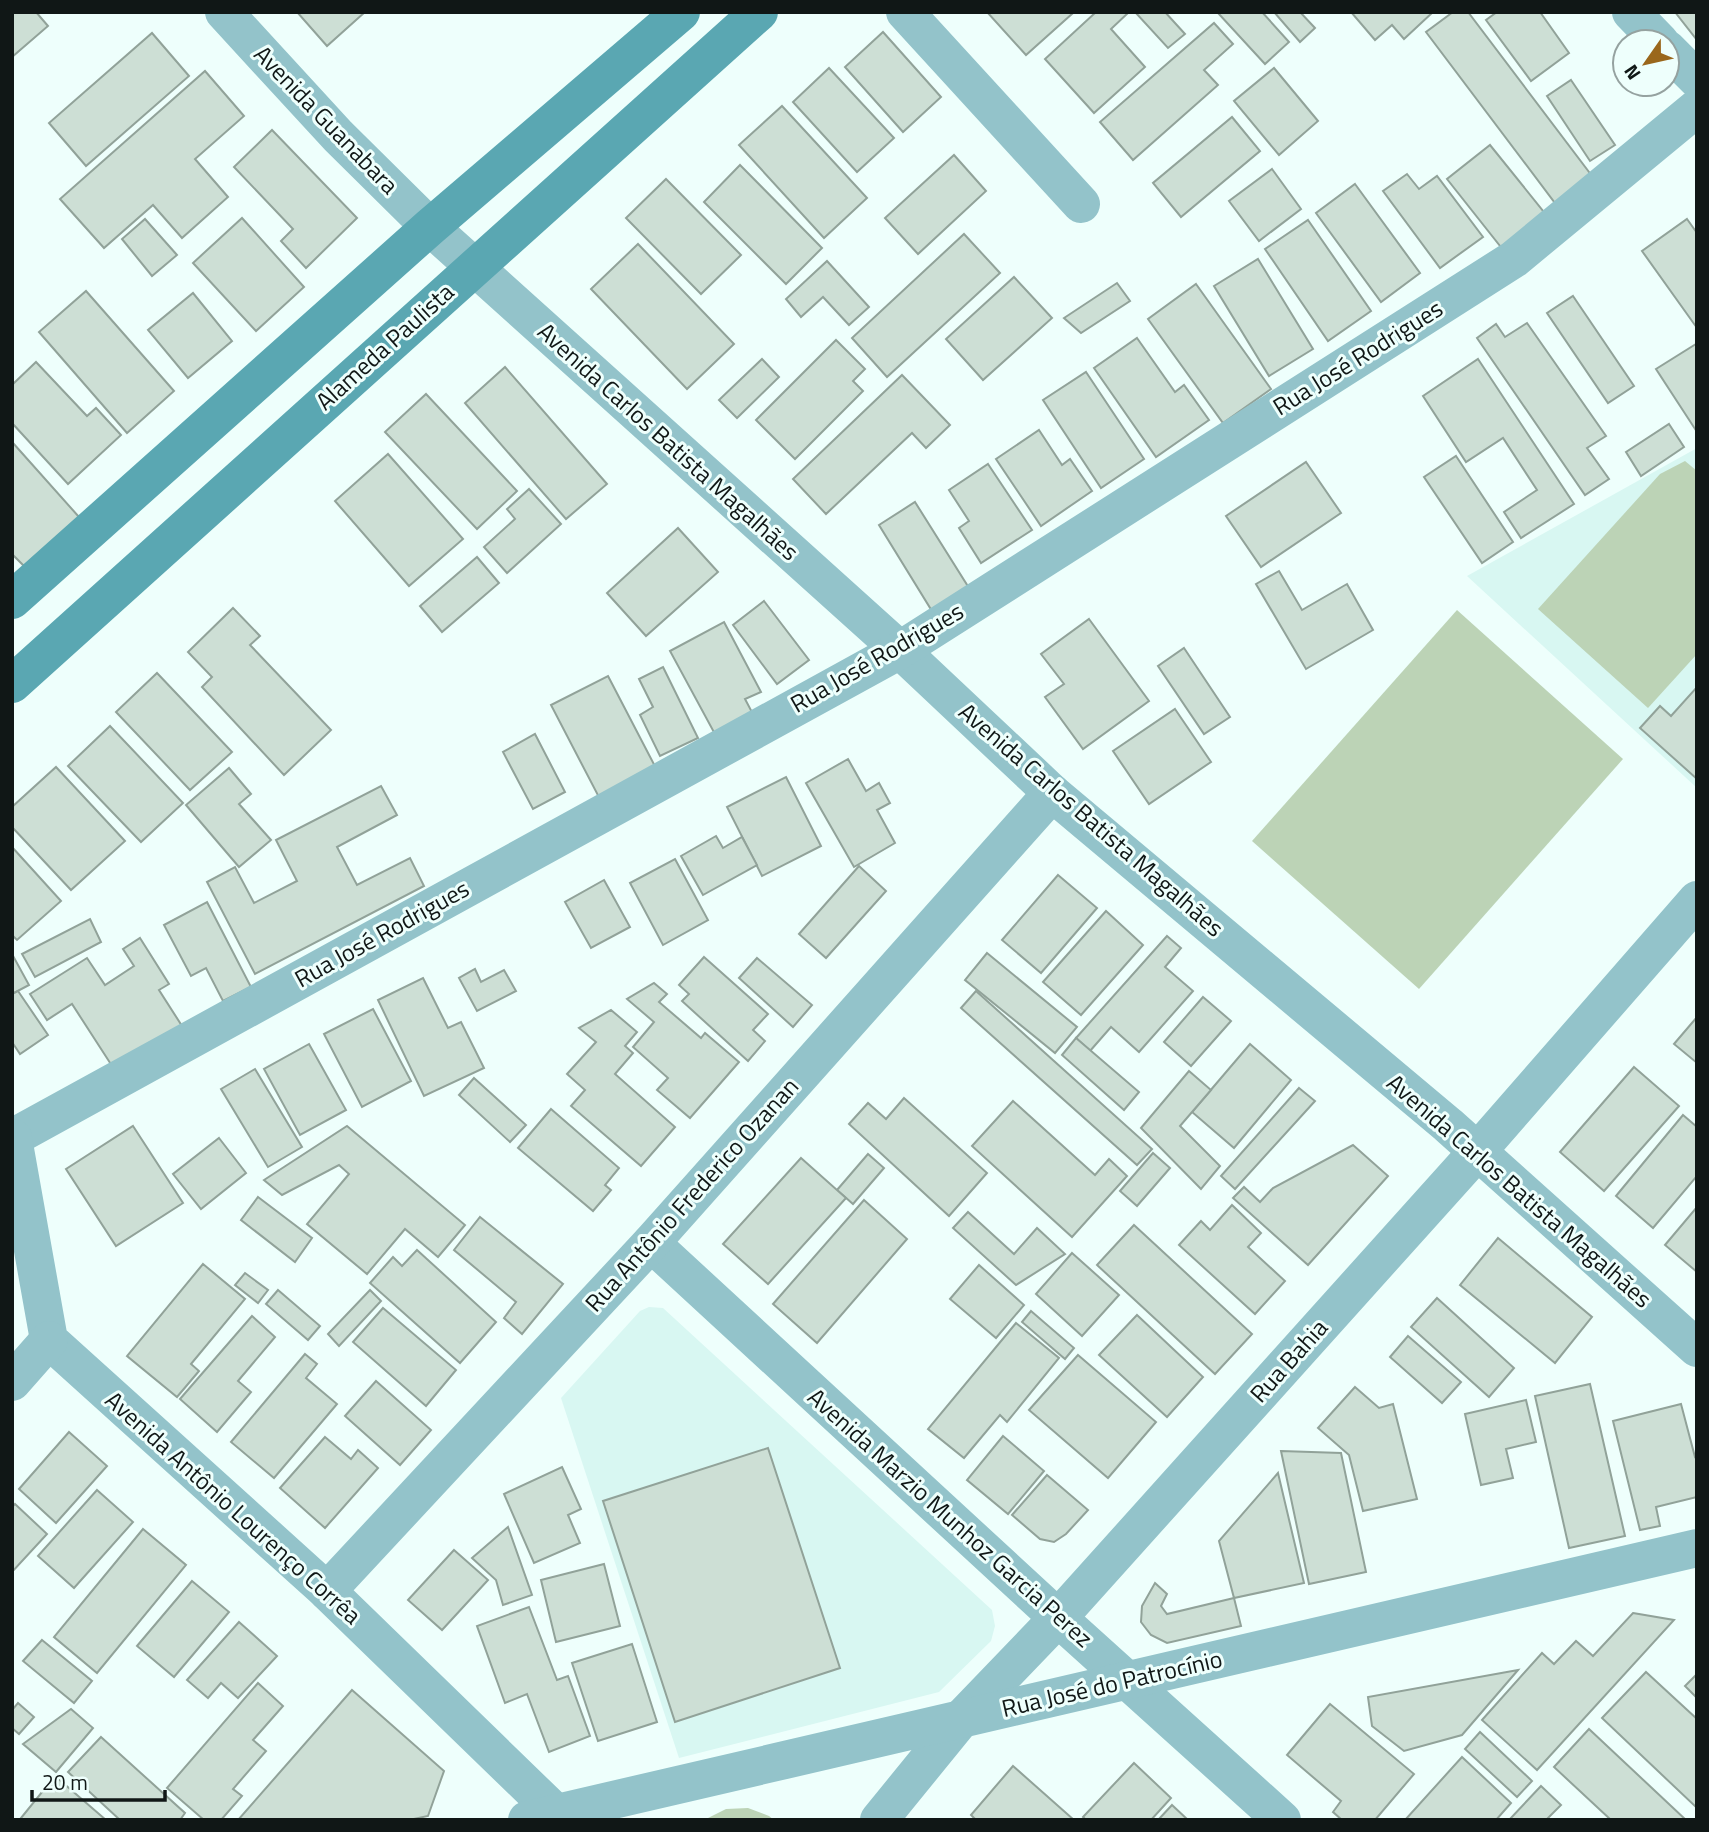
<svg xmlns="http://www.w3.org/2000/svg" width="1709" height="1832" viewBox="0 0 1709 1832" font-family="'Titillium Web',sans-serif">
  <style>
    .built { fill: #d8f7f2 }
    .green { fill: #bcd3b6 }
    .building { fill: #cddfd5; stroke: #91a299; stroke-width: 2 }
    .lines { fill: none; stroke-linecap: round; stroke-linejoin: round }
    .minor { stroke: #93c3ca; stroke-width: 38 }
    .tertiary { stroke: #93c3ca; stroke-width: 38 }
    .secondary { stroke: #5aa7b2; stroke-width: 38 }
    .labels { text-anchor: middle; stroke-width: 6; stroke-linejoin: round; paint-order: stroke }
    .street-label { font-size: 24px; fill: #101716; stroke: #eefffc }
  </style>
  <rect width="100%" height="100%" fill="#eefffc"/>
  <g class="built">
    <polygon points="1697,448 1697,788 1467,576"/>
    <polygon points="649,1307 663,1308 992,1610 995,1626 991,1641 939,1692 679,1758 561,1398 640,1311"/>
  </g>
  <g class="green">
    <polygon points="1685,461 1697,471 1697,654 1648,708 1538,609 1660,474"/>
    <polygon points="1457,610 1623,759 1419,989 1252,841"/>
    <polygon points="748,1808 769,1816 774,1820 704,1820 726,1809"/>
  </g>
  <g class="building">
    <polygon points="12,12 36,12 48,26 12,57"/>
    <polygon points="297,12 365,12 327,46"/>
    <polygon points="987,12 1073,12 1073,13 1026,55"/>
    <polygon points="1096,12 1129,12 1111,29 1145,67 1094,113 1045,59"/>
    <polygon points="1135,12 1165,12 1185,34 1168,48"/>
    <polygon points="1219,12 1262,12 1289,42 1265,64 1218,13"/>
    <polygon points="1274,12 1300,12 1315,28 1300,42"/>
    <polygon points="1351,12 1433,12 1404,39 1392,25 1375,40"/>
    <polygon points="1453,12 1468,12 1592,176 1555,203 1426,32"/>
    <polygon points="1497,12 1540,12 1569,53 1531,81 1486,20"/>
    <polygon points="1675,12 1697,12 1697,40"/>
    <polygon points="1214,23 1233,44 1204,70 1218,85 1133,160 1100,122"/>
    <polygon points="883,32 941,97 903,132 845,67"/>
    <polygon points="152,33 189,76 86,166 49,123"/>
    <polygon points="829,68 894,138 857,172 793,102"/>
    <polygon points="1274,68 1318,121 1279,155 1234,101"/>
    <polygon points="205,71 244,116 195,159 228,197 182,238 153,205 104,248 60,199"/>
    <polygon points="1571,80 1615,145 1590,161 1547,96"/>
    <polygon points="782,106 867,198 824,238 739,145"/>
    <polygon points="1232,117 1260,151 1181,217 1153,183"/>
    <polygon points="272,130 357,218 306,268 281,241 293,229 234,167"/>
    <polygon points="1490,145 1552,222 1508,256 1447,179"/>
    <polygon points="954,155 986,191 918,254 885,218"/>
    <polygon points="740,165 822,248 786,284 704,202"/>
    <polygon points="1272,169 1301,209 1259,241 1229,201"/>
    <polygon points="1407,174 1419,189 1437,176 1483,237 1440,268 1383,191"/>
    <polygon points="666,179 741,255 701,294 626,218"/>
    <polygon points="1355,184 1420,273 1381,302 1316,213"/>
    <polygon points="242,218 304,287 256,331 193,263"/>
    <polygon points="145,219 177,255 152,276 122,239"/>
    <polygon points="1687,219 1697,233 1697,328 1642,251"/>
    <polygon points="1308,220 1371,311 1328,341 1265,249"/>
    <polygon points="964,234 1000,273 887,377 852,338"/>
    <polygon points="638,244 734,344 687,389 591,289"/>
    <polygon points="1258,259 1313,349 1269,376 1214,286"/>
    <polygon points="827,261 869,307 849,325 823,297 801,317 786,299"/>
    <polygon points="1014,277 1052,318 983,380 946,339"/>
    <polygon points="1117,283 1130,301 1081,333 1064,318"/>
    <polygon points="1196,284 1271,389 1223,423 1148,319"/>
    <polygon points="86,291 174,391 127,433 39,332"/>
    <polygon points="193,293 232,341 188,378 148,330"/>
    <polygon points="1573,296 1634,386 1608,403 1547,313"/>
    <polygon points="1527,323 1606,436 1587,448 1609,479 1585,495 1477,338 1496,324 1505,337"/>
    <polygon points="1137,338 1175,392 1184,385 1209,420 1156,457 1094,368"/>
    <polygon points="836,340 865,369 853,381 863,391 795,459 756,420"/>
    <polygon points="1696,344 1697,345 1697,432 1656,369"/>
    <polygon points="762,359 779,377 737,418 719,400"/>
    <polygon points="1478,359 1574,504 1521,538 1504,512 1537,490 1503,438 1466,462 1423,396"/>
    <polygon points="36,362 87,416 96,408 121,435 68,484 12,423 12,385"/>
    <polygon points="505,367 607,484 566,519 465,403"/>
    <polygon points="1086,372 1144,459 1101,488 1043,400"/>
    <polygon points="902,375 950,425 926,448 912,433 826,514 793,479"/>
    <polygon points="426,394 517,491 477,529 385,432"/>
    <polygon points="1669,424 1684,447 1641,476 1626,452"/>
    <polygon points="1039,430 1062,465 1070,459 1092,491 1041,526 996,459"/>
    <polygon points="13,443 79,517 25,567 12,554"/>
    <polygon points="388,454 463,539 409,586 335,501"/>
    <polygon points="1456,456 1513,542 1482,563 1424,477"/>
    <polygon points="1306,462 1341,513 1261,567 1226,516"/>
    <polygon points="988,464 1032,530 981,563 959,528 969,521 949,490"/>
    <polygon points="529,489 561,524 507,573 484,547 515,519 507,509"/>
    <polygon points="915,502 969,588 932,611 879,525"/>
    <polygon points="678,528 718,572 646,636 607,593"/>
    <polygon points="477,557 499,583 442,632 420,606"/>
    <polygon points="1279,571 1302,610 1347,584 1373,630 1306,669 1256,584"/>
    <polygon points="764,601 809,660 777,684 733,625"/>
    <polygon points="233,608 260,636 250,645 331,730 284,775 202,687 212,677 188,652"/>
    <polygon points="1089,619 1149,701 1083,749 1045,697 1064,684 1041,654"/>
    <polygon points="724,622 761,692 745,699 754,716 716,736 670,651"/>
    <polygon points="1184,648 1230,717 1204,734 1158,666"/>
    <polygon points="663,667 698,738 660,756 640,715 653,707 639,679"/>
    <polygon points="157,673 232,752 190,790 116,712"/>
    <polygon points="608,676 659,774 602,803 551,705"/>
    <polygon points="1697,687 1697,779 1640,728 1660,706 1671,716"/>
    <polygon points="1175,709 1211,762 1149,804 1113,751"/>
    <polygon points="110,726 183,803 141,842 68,766"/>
    <polygon points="535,734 565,792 533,809 503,752"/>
    <polygon points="848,759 866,791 879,783 890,803 877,810 895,843 854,867 806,783"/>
    <polygon points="56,767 125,841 71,890 12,827 12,807"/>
    <polygon points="229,768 251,794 239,804 271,840 239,867 186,805"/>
    <polygon points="786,777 821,846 762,876 727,807"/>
    <polygon points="381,786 397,815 337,847 357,885 410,858 424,886 255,974 207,882 235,867 254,903 297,881 276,840"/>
    <polygon points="716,836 723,848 742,837 757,865 703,895 681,856"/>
    <polygon points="12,847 61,901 17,940 12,935"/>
    <polygon points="675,859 708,920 663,945 630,883"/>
    <polygon points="859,866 886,891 826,958 799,934"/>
    <polygon points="1058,875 1097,908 1041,973 1002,940"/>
    <polygon points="604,880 630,927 591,948 565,902"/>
    <polygon points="207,902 251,987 223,1001 206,968 191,976 164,925"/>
    <polygon points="1106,911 1143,945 1081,1015 1043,982"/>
    <polygon points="90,919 101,942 35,977 22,954"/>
    <polygon points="1167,936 1181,948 1165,967 1193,991 1139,1052 1111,1027 1090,1051 1076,1038"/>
    <polygon points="140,938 169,984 159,990 182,1026 114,1069 72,1004 47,1020 30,994 87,958 105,985 134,966 123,949"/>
    <polygon points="987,953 1077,1027 1055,1053 965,980"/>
    <polygon points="12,954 29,985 12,994"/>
    <polygon points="704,957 768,1014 753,1030 765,1041 748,1061 682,1001 689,994 679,985"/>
    <polygon points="757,958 812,1005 793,1027 739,978"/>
    <polygon points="475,969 481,982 504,970 516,991 477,1011 459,978"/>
    <polygon points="423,978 448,1028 461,1022 484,1068 424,1096 378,1000"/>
    <polygon points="654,983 667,994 659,1002 701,1038 705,1033 739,1062 690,1118 657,1090 668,1078 633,1047 654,1022 627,999"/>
    <polygon points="18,991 48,1035 20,1054 12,1042 12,994"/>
    <polygon points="976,991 1152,1149 1137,1165 961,1008"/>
    <polygon points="1203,997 1231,1021 1191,1066 1164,1042"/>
    <polygon points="373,1009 411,1081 362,1107 324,1034"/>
    <polygon points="611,1010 637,1032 625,1046 633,1053 615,1074 675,1127 641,1166 571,1106 585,1090 567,1074 596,1042 579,1028"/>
    <polygon points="1697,1017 1697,1063 1674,1044"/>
    <polygon points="1076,1038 1139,1092 1124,1110 1062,1055"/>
    <polygon points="309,1044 346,1110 300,1135 264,1069"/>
    <polygon points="1250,1044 1291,1080 1234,1148 1192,1112"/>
    <polygon points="1634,1067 1679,1106 1604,1191 1560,1152"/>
    <polygon points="255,1069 302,1147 268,1167 221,1089"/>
    <polygon points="1189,1071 1211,1090 1180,1126 1220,1166 1201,1189 1141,1128"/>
    <polygon points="474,1078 526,1125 510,1142 459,1095"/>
    <polygon points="1299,1088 1315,1101 1235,1189 1221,1176"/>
    <polygon points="904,1098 987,1173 949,1216 849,1124 868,1103 886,1119"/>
    <polygon points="1013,1101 1095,1175 1109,1159 1127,1176 1072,1237 972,1146"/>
    <polygon points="551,1109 619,1168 605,1185 611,1190 593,1211 518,1148"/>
    <polygon points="1683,1115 1697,1127 1697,1176 1653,1228 1616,1196"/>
    <polygon points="133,1126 183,1203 116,1246 66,1169"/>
    <polygon points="347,1126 465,1225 438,1257 405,1229 367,1274 307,1224 349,1174 339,1165 282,1195 264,1180"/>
    <polygon points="219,1138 246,1173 201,1209 173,1174"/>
    <polygon points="1353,1145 1388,1176 1308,1265 1233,1198 1244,1187 1260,1202 1273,1188"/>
    <polygon points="1153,1153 1170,1168 1137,1206 1120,1191"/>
    <polygon points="868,1154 884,1168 853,1204 837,1190"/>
    <polygon points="801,1158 846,1198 768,1284 723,1244"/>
    <polygon points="258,1197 312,1238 295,1262 241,1220"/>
    <polygon points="864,1200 907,1239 817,1343 773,1304"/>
    <polygon points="1232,1205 1261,1233 1248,1247 1285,1281 1255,1314 1179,1245 1201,1221 1210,1230"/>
    <polygon points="1697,1207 1697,1272 1665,1245"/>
    <polygon points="968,1212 1014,1254 1037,1228 1065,1254 1016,1285 953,1228"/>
    <polygon points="480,1217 563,1284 522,1334 504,1318 516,1302 454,1250"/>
    <polygon points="1134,1225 1252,1334 1215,1374 1097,1265"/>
    <polygon points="1498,1238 1592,1317 1555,1363 1460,1285"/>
    <polygon points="417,1250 496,1322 460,1363 370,1283 393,1257 402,1266"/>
    <polygon points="1072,1253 1119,1295 1082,1336 1036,1294"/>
    <polygon points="203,1264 245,1299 191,1364 199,1371 177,1397 127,1356"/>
    <polygon points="979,1265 1024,1305 996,1338 950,1299"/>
    <polygon points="245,1273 268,1290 258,1303 235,1285"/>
    <polygon points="278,1290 320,1326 308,1340 266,1304"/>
    <polygon points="370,1290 381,1301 339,1346 328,1334"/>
    <polygon points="1437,1298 1514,1368 1489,1397 1411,1327"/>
    <polygon points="383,1308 456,1370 426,1406 353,1342"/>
    <polygon points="1031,1311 1074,1348 1065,1359 1022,1322"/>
    <polygon points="1137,1315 1203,1377 1167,1417 1099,1355"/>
    <polygon points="252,1316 275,1337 238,1381 251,1392 217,1432 180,1399"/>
    <polygon points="1016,1323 1059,1358 1007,1422 1000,1415 964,1458 928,1429"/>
    <polygon points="1408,1336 1461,1382 1442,1403 1390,1357"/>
    <polygon points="305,1354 317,1364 306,1378 337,1404 274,1478 231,1442"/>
    <polygon points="1078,1355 1156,1422 1108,1478 1029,1410"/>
    <polygon points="376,1381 431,1430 400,1465 345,1416"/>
    <polygon points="1590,1384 1625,1536 1569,1548 1535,1396"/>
    <polygon points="1355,1387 1379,1408 1393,1404 1417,1499 1363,1511 1349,1455 1318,1428"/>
    <polygon points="1526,1400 1536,1442 1506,1449 1513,1478 1481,1485 1465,1414"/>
    <polygon points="1681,1404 1695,1457 1697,1456 1697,1497 1656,1507 1660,1526 1640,1530 1613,1421"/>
    <polygon points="69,1432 107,1466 56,1523 19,1489"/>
    <polygon points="1003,1436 1044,1471 1008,1514 967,1480"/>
    <polygon points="325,1437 351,1459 358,1450 378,1468 325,1528 280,1488"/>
    <polygon points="768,1448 840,1668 675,1722 603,1501"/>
    <polygon points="1281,1451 1341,1453 1366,1572 1309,1584"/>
    <polygon points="562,1467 581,1509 568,1515 580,1543 534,1563 504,1494"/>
    <polygon points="1278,1473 1304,1583 1234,1598 1219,1541"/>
    <polygon points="1047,1475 1088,1510 1066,1534 1054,1542 1040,1539 1012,1515"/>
    <polygon points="97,1490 133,1522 74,1588 38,1556"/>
    <polygon points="15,1504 47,1534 12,1572 12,1507"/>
    <polygon points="508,1527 532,1595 503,1605 496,1580 472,1558"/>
    <polygon points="143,1529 186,1565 97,1673 54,1637"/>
    <polygon points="454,1550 488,1580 442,1630 408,1600"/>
    <polygon points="604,1564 620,1626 556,1642 541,1580"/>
    <polygon points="192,1581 229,1612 174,1677 137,1646"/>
    <polygon points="1155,1583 1167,1594 1161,1606 1167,1614 1234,1598 1241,1626 1167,1643 1151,1635 1141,1622 1142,1606"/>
    <polygon points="529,1607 557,1680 568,1676 590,1736 549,1752 527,1694 505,1703 477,1626"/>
    <polygon points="1633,1613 1674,1620 1537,1770 1482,1720 1542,1653 1554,1664 1576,1641 1593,1656"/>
    <polygon points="239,1622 277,1656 238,1698 221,1683 208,1698 187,1680"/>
    <polygon points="42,1640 92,1681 74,1703 23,1661"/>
    <polygon points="632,1644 657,1722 598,1741 572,1663"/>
    <polygon points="1518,1670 1462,1735 1404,1751 1372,1726 1368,1697"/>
    <polygon points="1646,1672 1697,1719 1697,1808 1602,1718"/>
    <polygon points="1697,1674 1697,1698 1685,1686"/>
    <polygon points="258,1683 283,1706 253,1740 266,1751 233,1789 242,1796 221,1820 204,1820 167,1788"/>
    <polygon points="352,1690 444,1771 428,1816 409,1820 238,1820"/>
    <polygon points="18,1703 34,1717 19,1734 12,1728 12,1710"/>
    <polygon points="1330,1704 1414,1774 1375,1820 1342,1820 1333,1812 1341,1801 1287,1755"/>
    <polygon points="71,1709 93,1728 56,1772 23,1744"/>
    <polygon points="1589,1729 1686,1820 1611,1820 1554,1767"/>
    <polygon points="1480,1732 1532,1781 1517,1797 1465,1749"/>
    <polygon points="101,1737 185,1813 180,1820 120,1820 68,1772"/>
    <polygon points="1462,1757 1511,1803 1496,1820 1405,1820"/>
    <polygon points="1134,1763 1171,1798 1151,1820 1086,1820 1083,1817"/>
    <polygon points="1013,1766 1074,1820 976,1820 971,1815"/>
    <polygon points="55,1776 106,1820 23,1820 21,1818"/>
    <polygon points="1541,1786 1561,1805 1546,1820 1509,1820"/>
    <polygon points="1172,1805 1188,1820 1158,1820"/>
  </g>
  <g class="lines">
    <g class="minor">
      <polyline points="224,12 338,136 430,227 900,650 1052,793 1448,1125 1697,1348"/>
      <polyline points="905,12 1081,204"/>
      <polyline points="1631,12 1660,42"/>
      <polyline points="1667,49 1697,79"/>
      <polyline points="12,1138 900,650 1514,259 1697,108"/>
      <polyline points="13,1138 49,1340 327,1591 563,1820"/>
      <polyline points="651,1243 1058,1618 1282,1820"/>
      <polyline points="12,1382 49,1340"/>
      <polyline points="327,1591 651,1243 1052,793"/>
      <polyline points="879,1820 962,1718 1058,1618 1477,1152 1697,900"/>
    </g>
    <polyline class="tertiary" points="527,1820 1697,1548"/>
    <g class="secondary">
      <polyline points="12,600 430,227 681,12"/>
      <polyline points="12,684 759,12"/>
    </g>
  </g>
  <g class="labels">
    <g class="street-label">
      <text transform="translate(326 120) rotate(46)" y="8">Avenida Guanabara</text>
      <text transform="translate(385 347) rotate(-42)" y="8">Alameda Paulista</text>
      <text transform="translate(1358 358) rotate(-32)" y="8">Rua José Rodrigues</text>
      <text transform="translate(668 442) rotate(42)" y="8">Avenida Carlos Batista Magalhães</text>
      <text transform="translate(877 658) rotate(-30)" y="8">Rua José Rodrigues</text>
      <text transform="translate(1091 820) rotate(41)" y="8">Avenida Carlos Batista Magalhães</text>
      <text transform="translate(382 934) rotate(-29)" y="8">Rua José Rodrigues</text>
      <text transform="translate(1519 1191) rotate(41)" y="8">Avenida Carlos Batista Magalhães</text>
      <text transform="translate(692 1195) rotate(-48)" y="8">Rua Antônio Frederico Ozanan</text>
      <text transform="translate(1289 1361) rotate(-48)" y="8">Rua Bahia</text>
      <text transform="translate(233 1508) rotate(42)" y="8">Avenida Antônio Lourenço Corrêa</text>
      <text transform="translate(950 1518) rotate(42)" y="8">Avenida Marzio Munhoz Garcia Perez</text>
      <text transform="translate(1112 1684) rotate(-13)" y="8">Rua José do Patrocínio</text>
    </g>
  </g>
  <rect width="1709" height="1832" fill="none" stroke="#101716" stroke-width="28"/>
  <g transform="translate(1646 63) rotate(236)"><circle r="33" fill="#eefffc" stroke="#95a2a0" stroke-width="2"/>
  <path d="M0-5L12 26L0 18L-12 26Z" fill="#9a671c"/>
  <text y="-10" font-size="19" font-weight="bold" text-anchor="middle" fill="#101716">N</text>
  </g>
  <path d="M32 1790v10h133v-10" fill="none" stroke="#101716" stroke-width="3.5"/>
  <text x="42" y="1790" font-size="21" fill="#101716" stroke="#eefffc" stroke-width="5" paint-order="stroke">20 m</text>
</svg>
